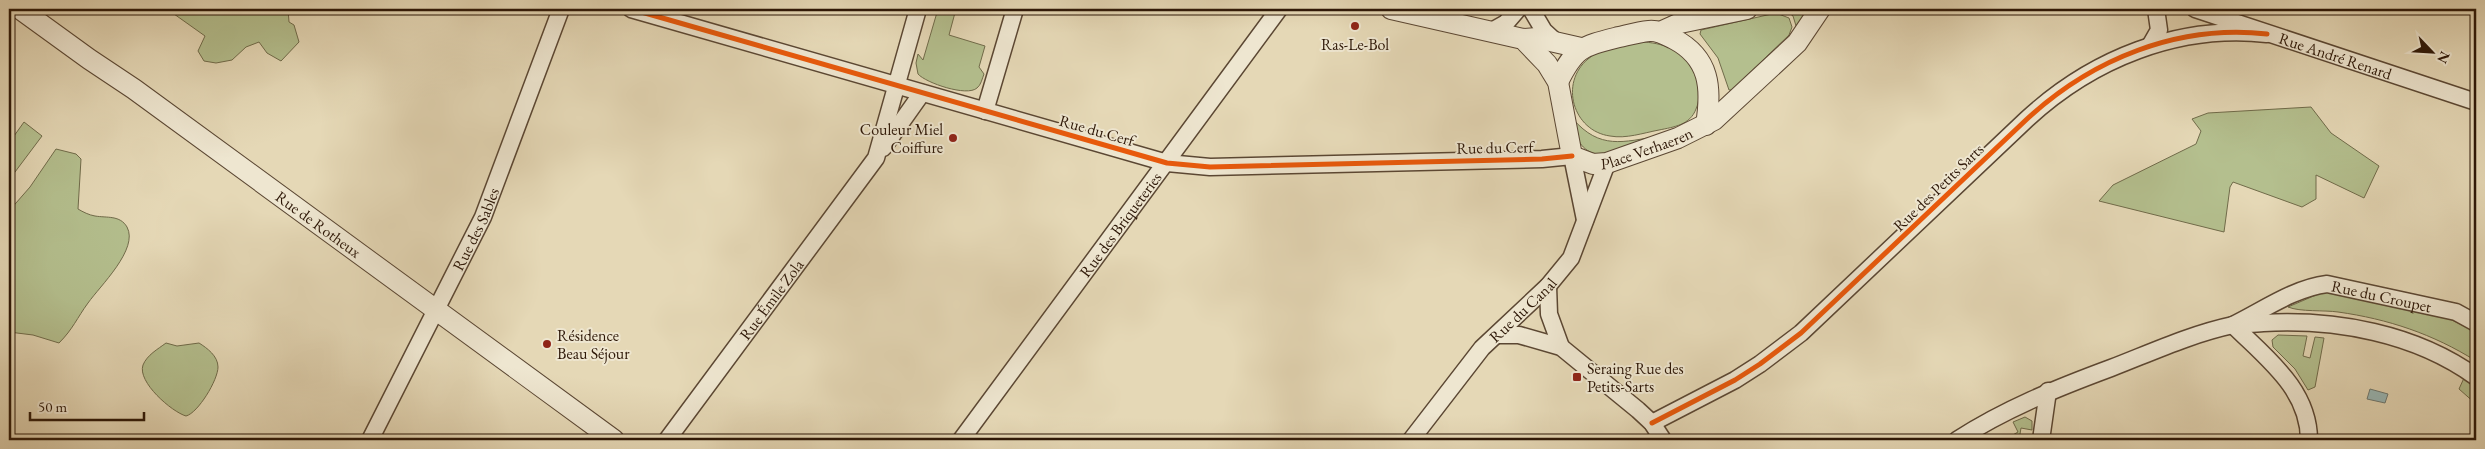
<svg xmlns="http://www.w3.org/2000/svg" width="2485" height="449" viewBox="0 0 2485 449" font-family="'EB Garamond',serif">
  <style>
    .green { fill: #b4bf8e; stroke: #706b4a }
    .water { fill: #99b8b7; stroke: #6e7871 }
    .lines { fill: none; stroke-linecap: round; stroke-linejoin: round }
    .minor-casing { stroke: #5b4733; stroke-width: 19 }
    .tertiary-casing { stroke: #5b4733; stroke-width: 22 }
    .minor { stroke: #eee6d0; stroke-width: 16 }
    .tertiary { stroke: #eee6d0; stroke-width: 20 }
    .cycleway-casing { stroke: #eee6d0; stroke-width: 8 }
    .cycleway { stroke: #e8590c; stroke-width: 5 }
    .poi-dot { fill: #8f2418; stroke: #eee6d0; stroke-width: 2 }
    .labels { text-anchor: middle; stroke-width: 4; stroke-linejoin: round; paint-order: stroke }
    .poi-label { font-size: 16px; fill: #2d1707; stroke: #eee6d0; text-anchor: start }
    .street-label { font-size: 16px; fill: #2d1707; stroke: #eee6d0 }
  </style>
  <rect width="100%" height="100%" fill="#e5d8b6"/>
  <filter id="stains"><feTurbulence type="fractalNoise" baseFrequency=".004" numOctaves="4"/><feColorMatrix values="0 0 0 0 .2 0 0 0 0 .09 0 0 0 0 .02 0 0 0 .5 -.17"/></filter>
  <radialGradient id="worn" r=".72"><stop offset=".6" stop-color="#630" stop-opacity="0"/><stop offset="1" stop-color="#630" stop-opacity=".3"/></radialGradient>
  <g class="green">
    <polygon points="167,9 288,9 289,22 294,25 299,42 281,61 267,53 259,42 246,47 232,60 216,63 204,61 198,51 205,36"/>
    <path d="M938,9H956L949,35L985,46L979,67L984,74C982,79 981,85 977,88C967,97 926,83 918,74L916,63L918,54L923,60Z"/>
    <polygon points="1784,9 1814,9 1797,29 1793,16"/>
    <polygon points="1776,13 1789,18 1792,27 1789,35 1732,90 1729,90 1718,58 1700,34 1701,30"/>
    <path d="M1645,42C1655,43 1665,45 1674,50C1693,61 1705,89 1696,109C1690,125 1674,127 1659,130C1643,133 1626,139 1610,136C1573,131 1559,83 1588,59C1601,47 1628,44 1645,42Z"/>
    <polygon points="2311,107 2331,133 2379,166 2364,198 2316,175 2316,199 2302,207 2233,182 2230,187 2224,232 2099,201 2113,185 2196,144 2201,131 2192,119 2208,113"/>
    <path d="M1573,119C1600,150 1623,142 1659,136L1601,157C1578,148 1578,142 1573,119Z"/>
    <polygon points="24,122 42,136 9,180 9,143"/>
    <path d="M56,149L76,154L81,159L78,209C83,212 89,215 95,216C107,218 120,215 127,227C139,249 100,286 88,303C77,318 73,329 59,343L33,335L9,332V211L30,187Z"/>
    <path d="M2323,292L2333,293L2450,319L2476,332V361C2433,334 2388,319 2338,312C2324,310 2300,312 2288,307Z"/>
    <polygon points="2278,335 2307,336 2303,356 2310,358 2315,337 2324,338 2315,387 2308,390 2295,369 2273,347 2272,340"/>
    <path d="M166,343L177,346L199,343C207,348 218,356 218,367C218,380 198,413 186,416C172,412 137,382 143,365C147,355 158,349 166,343Z"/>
    <polygon points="2464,378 2476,387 2476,404 2459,389"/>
    <polygon points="2025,417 2032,421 2032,430 2021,428 2019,440 2004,440 2018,432 2013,422"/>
  </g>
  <polygon class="water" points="2370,389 2388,394 2385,403 2367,399"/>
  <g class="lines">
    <g class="minor-casing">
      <g id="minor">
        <polyline points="631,9 1167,163 1210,167 1542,159 1572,156 1585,220"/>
        <polyline points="1531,9 1544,31 1556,42"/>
        <path id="s1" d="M2195,9L2476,102"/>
        <polyline points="1490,32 1506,23 1518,9"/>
        <polyline points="2151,44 2159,30 2156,9"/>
        <polyline points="985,111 1015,9"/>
        <polyline points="883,148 922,93"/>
        <polyline points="1548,286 1549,314 1561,347"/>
        <polyline points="1498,335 1519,335 1561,347 1638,410 1652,423 1663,440"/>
        <path d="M1652,423L1735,380L1760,364L1801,333L2027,119C2092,59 2178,24 2267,34"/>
        <path id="s2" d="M370,440L483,217L561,9"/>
        <path id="s3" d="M667,440L876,158L918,9"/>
        <path id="s4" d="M961,440L1279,9"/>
        <path id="s5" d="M1411,440L1482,348L1548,286L1571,258L1607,163"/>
        <path d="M1957,440C2005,409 2057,388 2111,368C2150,353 2191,334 2233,325C2242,324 2253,324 2263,323C2336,319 2415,333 2476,377"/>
        <polyline points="2041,440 2048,391"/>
        <path id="s6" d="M2309,440C2309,389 2266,358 2233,325C2262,311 2294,288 2327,284L2456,312L2476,323"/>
      </g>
    </g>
    <g class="tertiary-casing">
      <g id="tertiary">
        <path id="s7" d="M20,9L89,59L134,89L614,440"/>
        <path id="s8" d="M1391,9L1523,39L1547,64L1558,82L1572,156L1593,164L1607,163L1678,138L1714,120L1797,43L1820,9"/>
        <polyline points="1660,32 1680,23 1747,9"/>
        <polyline points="1523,39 1537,38 1581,48"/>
        <path d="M1558,82C1575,47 1583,46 1619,37C1628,35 1639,32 1649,31C1658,30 1666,35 1674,39C1710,58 1712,88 1706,125"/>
      </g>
    </g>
    <use href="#minor" class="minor"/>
    <use href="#tertiary" class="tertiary"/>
    <g class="cycleway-casing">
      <g id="cycleway">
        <polyline points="631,9 1167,163 1210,167 1542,159 1572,156"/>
        <path d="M1652,423L1735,380L1760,364L1801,333L2027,119C2092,59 2178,24 2267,34"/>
      </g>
    </g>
    <use href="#cycleway" class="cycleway"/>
  </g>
  <g class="poi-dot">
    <circle cx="1355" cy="26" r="5"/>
    <circle cx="953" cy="138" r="5"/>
    <circle cx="547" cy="344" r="5"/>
    <rect x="1572" y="372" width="10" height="10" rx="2.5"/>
  </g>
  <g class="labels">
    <g class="poi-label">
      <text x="1355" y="50" text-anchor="middle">Ras-Le-Bol</text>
      <text x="943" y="135" text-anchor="end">Couleur Miel<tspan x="943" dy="18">Coiffure</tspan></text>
      <text x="557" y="341">Résidence<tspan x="557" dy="18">Beau Séjour</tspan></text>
      <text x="1587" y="374">Seraing Rue des<tspan x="1587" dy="18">Petits-Sarts</tspan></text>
    </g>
    <g class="street-label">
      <text dy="6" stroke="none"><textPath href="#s1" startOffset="148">Rue André Renard</textPath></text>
      <text transform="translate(1097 130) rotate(16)" y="6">Rue du Cerf</text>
      <text dy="6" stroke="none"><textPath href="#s8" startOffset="345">Place Verhaeren</textPath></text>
      <text transform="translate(1495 147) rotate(-1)" y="6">Rue du Cerf</text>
      <text transform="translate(1938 187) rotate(-44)" y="6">Rue des Petits Sarts</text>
      <text dy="6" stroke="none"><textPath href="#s7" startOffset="368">Rue de Rotheux</textPath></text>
      <text dy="6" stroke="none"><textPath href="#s4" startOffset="268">Rue des Briqueteries</textPath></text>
      <text dy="6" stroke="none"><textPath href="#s2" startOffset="236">Rue des Sables</textPath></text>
      <text dy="6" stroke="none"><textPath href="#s6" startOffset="301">Rue du Croupet</textPath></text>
      <text dy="6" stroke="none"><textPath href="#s3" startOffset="175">Rue Émile Zola</textPath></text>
      <text dy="6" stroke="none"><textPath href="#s5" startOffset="172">Rue du Canal</textPath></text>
    </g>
  </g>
  <rect width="2485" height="449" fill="none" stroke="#e5d8b6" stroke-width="30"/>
  <rect x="10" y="10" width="2465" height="429" fill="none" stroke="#2d1707" stroke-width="2.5"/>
  <rect x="15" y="15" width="2455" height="419" fill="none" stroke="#2d1707"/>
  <g transform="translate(2432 52) rotate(115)" stroke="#eee6d0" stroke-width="4" paint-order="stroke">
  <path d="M0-4L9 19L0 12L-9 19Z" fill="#2d1707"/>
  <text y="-8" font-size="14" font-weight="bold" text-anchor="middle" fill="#2d1707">N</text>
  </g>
  <path d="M30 412v8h114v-8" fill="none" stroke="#2d1707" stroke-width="2.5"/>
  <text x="38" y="412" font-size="15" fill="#2d1707" stroke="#eee6d0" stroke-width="4" paint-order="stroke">50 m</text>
  <rect width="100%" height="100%" filter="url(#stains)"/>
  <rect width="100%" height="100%" fill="url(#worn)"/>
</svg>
